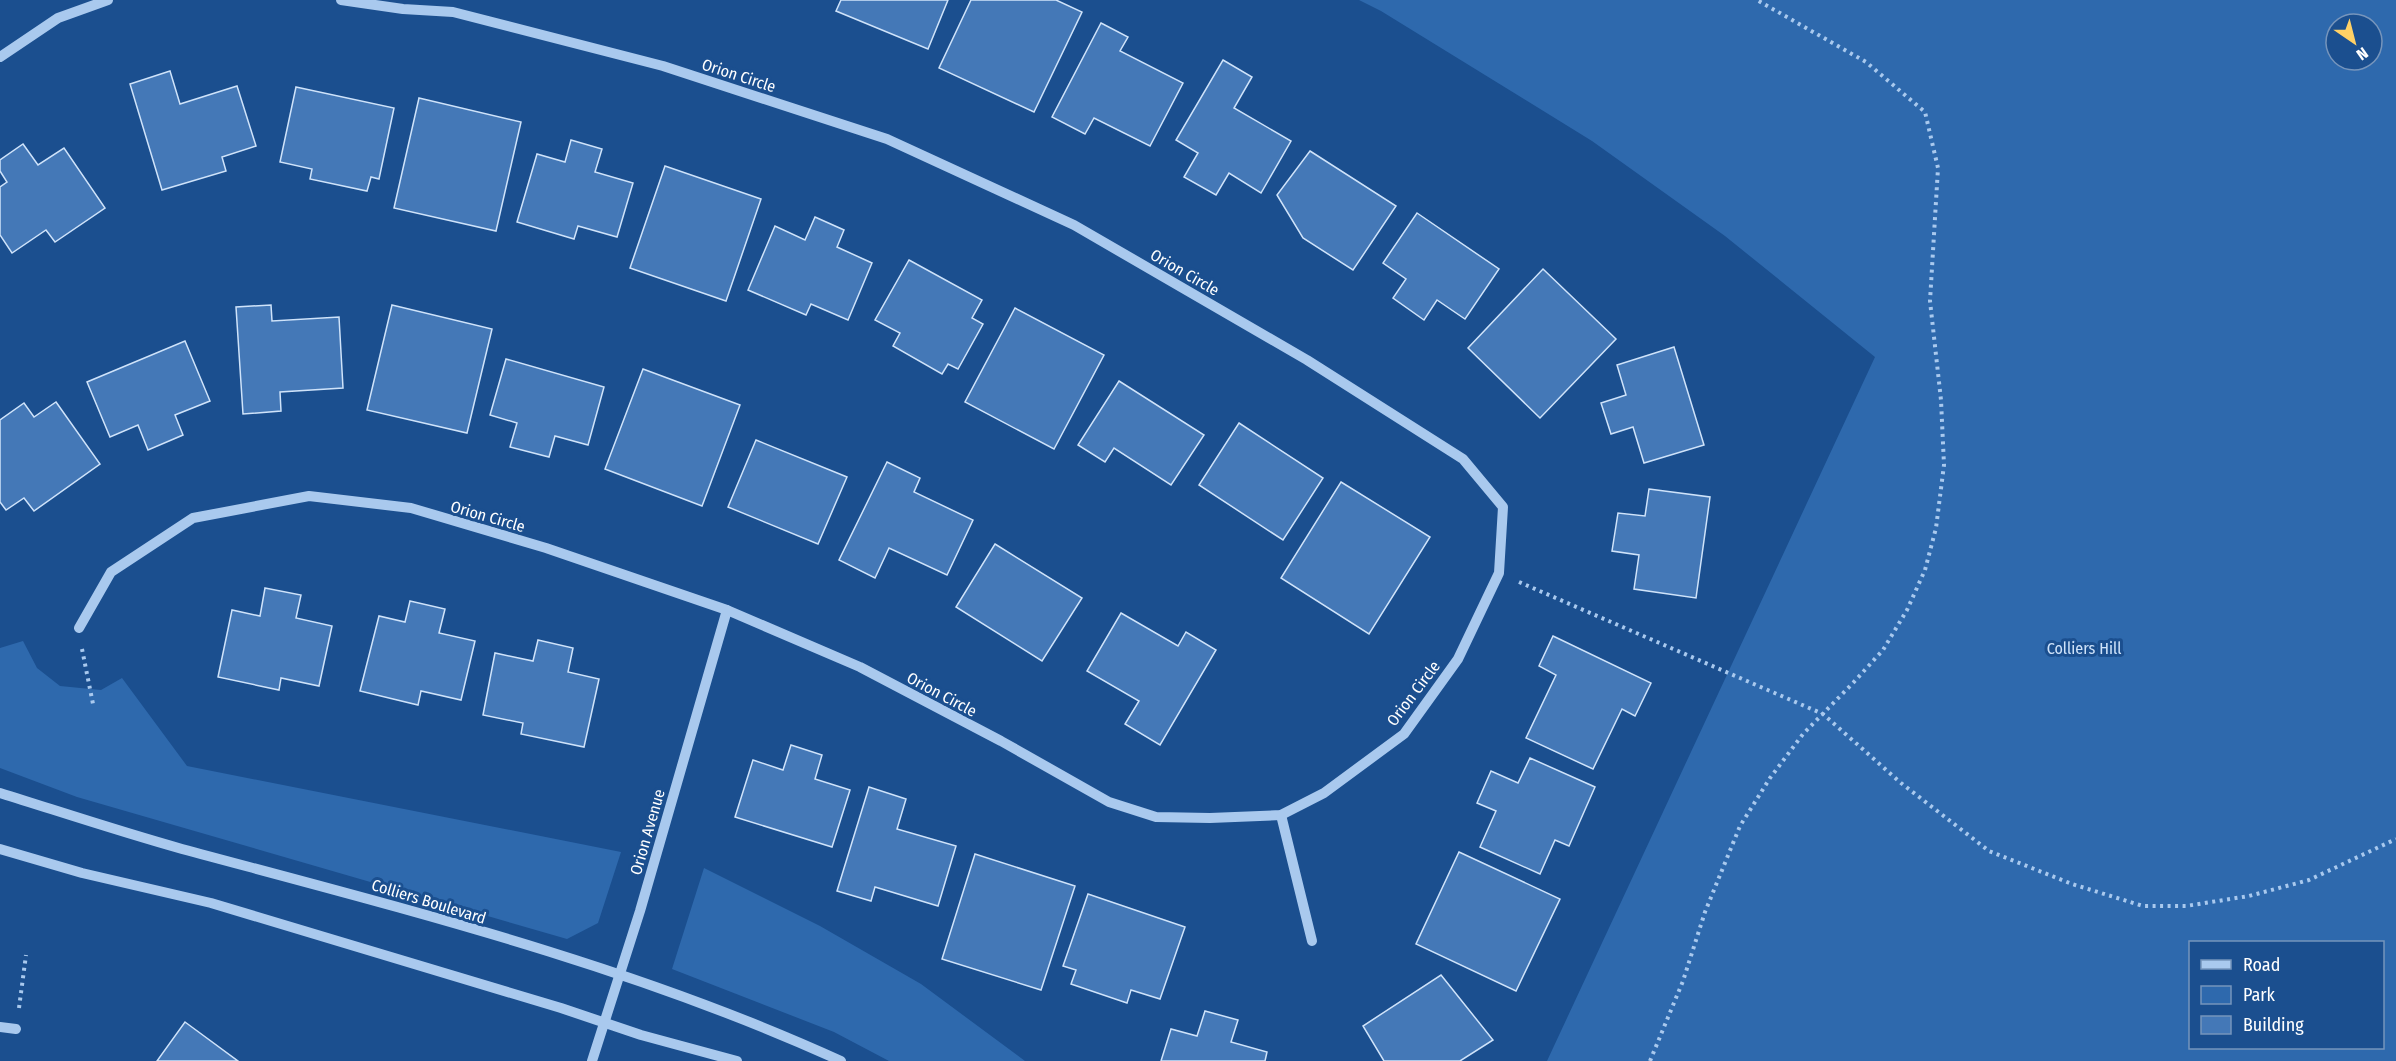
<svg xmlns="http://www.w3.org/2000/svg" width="2396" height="1061" viewBox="0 0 2396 1061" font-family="'Fira Sans Condensed',sans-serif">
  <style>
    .green { fill: #2e69ad; fill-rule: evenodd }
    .building { fill: #4478b7; stroke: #cfe3fa; stroke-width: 1.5 }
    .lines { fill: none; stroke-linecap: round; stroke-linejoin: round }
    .path { stroke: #a9c9ee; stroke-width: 4; stroke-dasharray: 3 4.5; stroke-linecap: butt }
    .minor { stroke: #a9c9ee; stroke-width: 10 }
    .labels { text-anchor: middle; stroke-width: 6; stroke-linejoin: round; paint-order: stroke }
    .street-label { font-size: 16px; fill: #fff; stroke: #1b4f8f }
    .park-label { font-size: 16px; fill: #cfe3fa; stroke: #1b4f8f }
  </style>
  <rect width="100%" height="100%" fill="#1b4f8f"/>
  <g class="green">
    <path d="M1359,0H2396V1061H1547L1875,357L1725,236L1592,141L1381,11ZM2336,24H2372V60H2336ZM2382,942V1048H2190V942Z"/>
    <polygon points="23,641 37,668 60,686 101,690 122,678 187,766 621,852 598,923 567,939 77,797 0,768 0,648"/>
    <polygon points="704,868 820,926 921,984 1025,1061 889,1061 834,1032 672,969"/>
  </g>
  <g class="building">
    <polygon points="841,0 948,0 928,49 836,11"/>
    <polygon points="971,0 1056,0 1082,12 1034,112 939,68"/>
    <polygon points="1101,23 1128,37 1120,51 1183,83 1150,146 1094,118 1085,134 1052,117"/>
    <polygon points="1223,60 1252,77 1234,108 1291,141 1261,193 1229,173 1216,195 1184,177 1198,153 1176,140"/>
    <polygon points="170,71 180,104 237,86 256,146 222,157 226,171 162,190 130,84"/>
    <polygon points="296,87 394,108 379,179 371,177 367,191 310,179 312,169 280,162"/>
    <polygon points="419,98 521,122 496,231 394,208"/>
    <polygon points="571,140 602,149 595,172 633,183 617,237 578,226 574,239 517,222 537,154 565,162"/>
    <polygon points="23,144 38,165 64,148 105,208 55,242 46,230 12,253 0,235 0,187 7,182 0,171 0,160"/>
    <polygon points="1310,151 1396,206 1353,270 1303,238 1277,195"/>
    <polygon points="665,166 761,199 726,301 630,268"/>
    <polygon points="1417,213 1499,269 1465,319 1437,300 1424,320 1393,298 1406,279 1383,263"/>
    <polygon points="815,217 844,230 837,247 872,263 848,320 811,304 806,315 748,290 775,226 805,240"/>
    <polygon points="909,260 982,300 972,318 983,324 958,369 948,364 942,374 893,346 900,333 875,320"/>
    <polygon points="1543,269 1616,339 1540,418 1468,348"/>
    <polygon points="271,305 272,321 339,317 343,388 280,392 281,411 243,414 236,307"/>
    <polygon points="392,305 492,329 467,433 367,410"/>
    <polygon points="1015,308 1104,355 1054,449 965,402"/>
    <polygon points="185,341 210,401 175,415 183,435 148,450 138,425 110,437 87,382"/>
    <polygon points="1674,347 1704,445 1644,463 1633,427 1611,434 1601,403 1626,395 1617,365"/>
    <polygon points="506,359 604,387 588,445 555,436 549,457 510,447 517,423 490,415"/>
    <polygon points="643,369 740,405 702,506 605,469"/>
    <polygon points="1119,381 1204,435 1171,485 1114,448 1105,462 1078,445"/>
    <polygon points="56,402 100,464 34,511 24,498 6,510 0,502 0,420 24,403 34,417"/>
    <polygon points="1239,423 1323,478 1283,540 1199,485"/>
    <polygon points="756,440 847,477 818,544 728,507"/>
    <polygon points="887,462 920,478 914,492 973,520 947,575 889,548 875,578 839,560"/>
    <polygon points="1341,482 1430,537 1369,634 1281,578"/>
    <polygon points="1649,489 1710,497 1696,598 1634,589 1639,555 1612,551 1618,513 1645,516"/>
    <polygon points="995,544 1082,598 1042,661 956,607"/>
    <polygon points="265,588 301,595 296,618 332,626 319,686 281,678 279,690 218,677 232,610 260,616"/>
    <polygon points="410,601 445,609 439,633 475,641 461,700 421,691 418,705 360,691 379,616 405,622"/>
    <polygon points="1121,613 1178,646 1186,632 1216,650 1160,745 1125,724 1139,701 1087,671"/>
    <polygon points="1553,636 1651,683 1635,716 1622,709 1593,769 1526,738 1556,675 1539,666"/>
    <polygon points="538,640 573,648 568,672 599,679 584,747 521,734 523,723 483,715 495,653 533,661"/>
    <polygon points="791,745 822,755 815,779 850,790 832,847 735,817 753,760 783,770"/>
    <polygon points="1530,758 1595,787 1569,846 1555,840 1540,874 1480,847 1496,811 1477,803 1491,771 1518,783"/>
    <polygon points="869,787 906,799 897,829 956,846 938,906 875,887 871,901 837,891"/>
    <polygon points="1459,852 1560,899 1516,991 1416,944"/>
    <polygon points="975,854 1075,886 1041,990 942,959"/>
    <polygon points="1088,894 1185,927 1160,999 1131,990 1127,1003 1071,984 1076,970 1063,966"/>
    <polygon points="1441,975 1493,1040 1460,1061 1384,1061 1363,1026"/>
    <polygon points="1205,1011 1238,1020 1231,1042 1267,1052 1265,1061 1161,1061 1171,1029 1197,1036"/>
    <polygon points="185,1022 238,1061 157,1061"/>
  </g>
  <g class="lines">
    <g class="path">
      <polyline points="1519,582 1823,714 1901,783 1989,851 2072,884 2143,906 2186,906 2249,896 2309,880 2396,839"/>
      <polyline points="82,649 93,704"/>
      <polyline points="19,1008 26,955"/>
      <polyline points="1650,1061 1683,981 1705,912 1740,826 1770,778 1803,734 1853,683 1883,650 1907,610 1925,570 1936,528 1944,465 1941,400 1930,301 1938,168 1925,112 1866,62 1757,0"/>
    </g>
    <g class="minor">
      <polyline points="0,57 58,18 108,0"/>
      <polyline points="79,628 111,572 193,518 309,496 411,508 546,548 727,610 860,667 1001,741 1109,802 1156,817 1210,818 1281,815 1324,793 1404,734 1458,659 1499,573 1503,507 1463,459 1307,360 1074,225 887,139 663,66 453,12 403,9 341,0"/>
      <path d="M0,793C61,812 121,832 182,849C405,909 631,965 841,1061"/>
      <polyline points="1281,815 1312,941"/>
      <polyline points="0,849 82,873 211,903 561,1008 641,1035 737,1061"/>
      <polyline points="0,1027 16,1029"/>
      <polyline points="592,1061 640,911 727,610"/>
    </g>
  </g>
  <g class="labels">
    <g class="street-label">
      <text transform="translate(739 75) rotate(18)" y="6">Orion Circle</text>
      <text transform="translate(1185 272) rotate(30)" y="6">Orion Circle</text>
      <text transform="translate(488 516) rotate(16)" y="6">Orion Circle</text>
      <text transform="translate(1413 693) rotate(-53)" y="6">Orion Circle</text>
      <text transform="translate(942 694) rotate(28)" y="6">Orion Circle</text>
      <text transform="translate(647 832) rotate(-74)" y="6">Orion Avenue</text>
      <text transform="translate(429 901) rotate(17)" y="6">Colliers Boulevard</text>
    </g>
    <g class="park-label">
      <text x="2084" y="654">Colliers Hill</text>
    </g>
  </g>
  <rect x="2189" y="941" width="195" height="108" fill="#1b4f8f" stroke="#7695bc" stroke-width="1.5"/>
  <rect x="2201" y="960" width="30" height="9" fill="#a9c9ee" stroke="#7695bc" stroke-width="1.5"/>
  <text x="2243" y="971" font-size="18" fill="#ffffff">Road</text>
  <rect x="2201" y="986" width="30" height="18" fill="#2e69ad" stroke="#7695bc" stroke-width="1.5"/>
  <text x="2243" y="1001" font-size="18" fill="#ffffff">Park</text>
  <rect x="2201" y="1016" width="30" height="18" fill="#4478b7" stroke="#7695bc" stroke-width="1.5"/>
  <text x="2243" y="1031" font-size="18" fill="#ffffff">Building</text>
  <g transform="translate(2354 42) rotate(145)"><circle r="28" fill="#1b4f8f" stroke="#7695bc" stroke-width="1.5"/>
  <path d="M0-4.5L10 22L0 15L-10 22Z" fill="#ffd166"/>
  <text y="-9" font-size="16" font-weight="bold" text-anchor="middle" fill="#ffffff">N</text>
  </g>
</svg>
